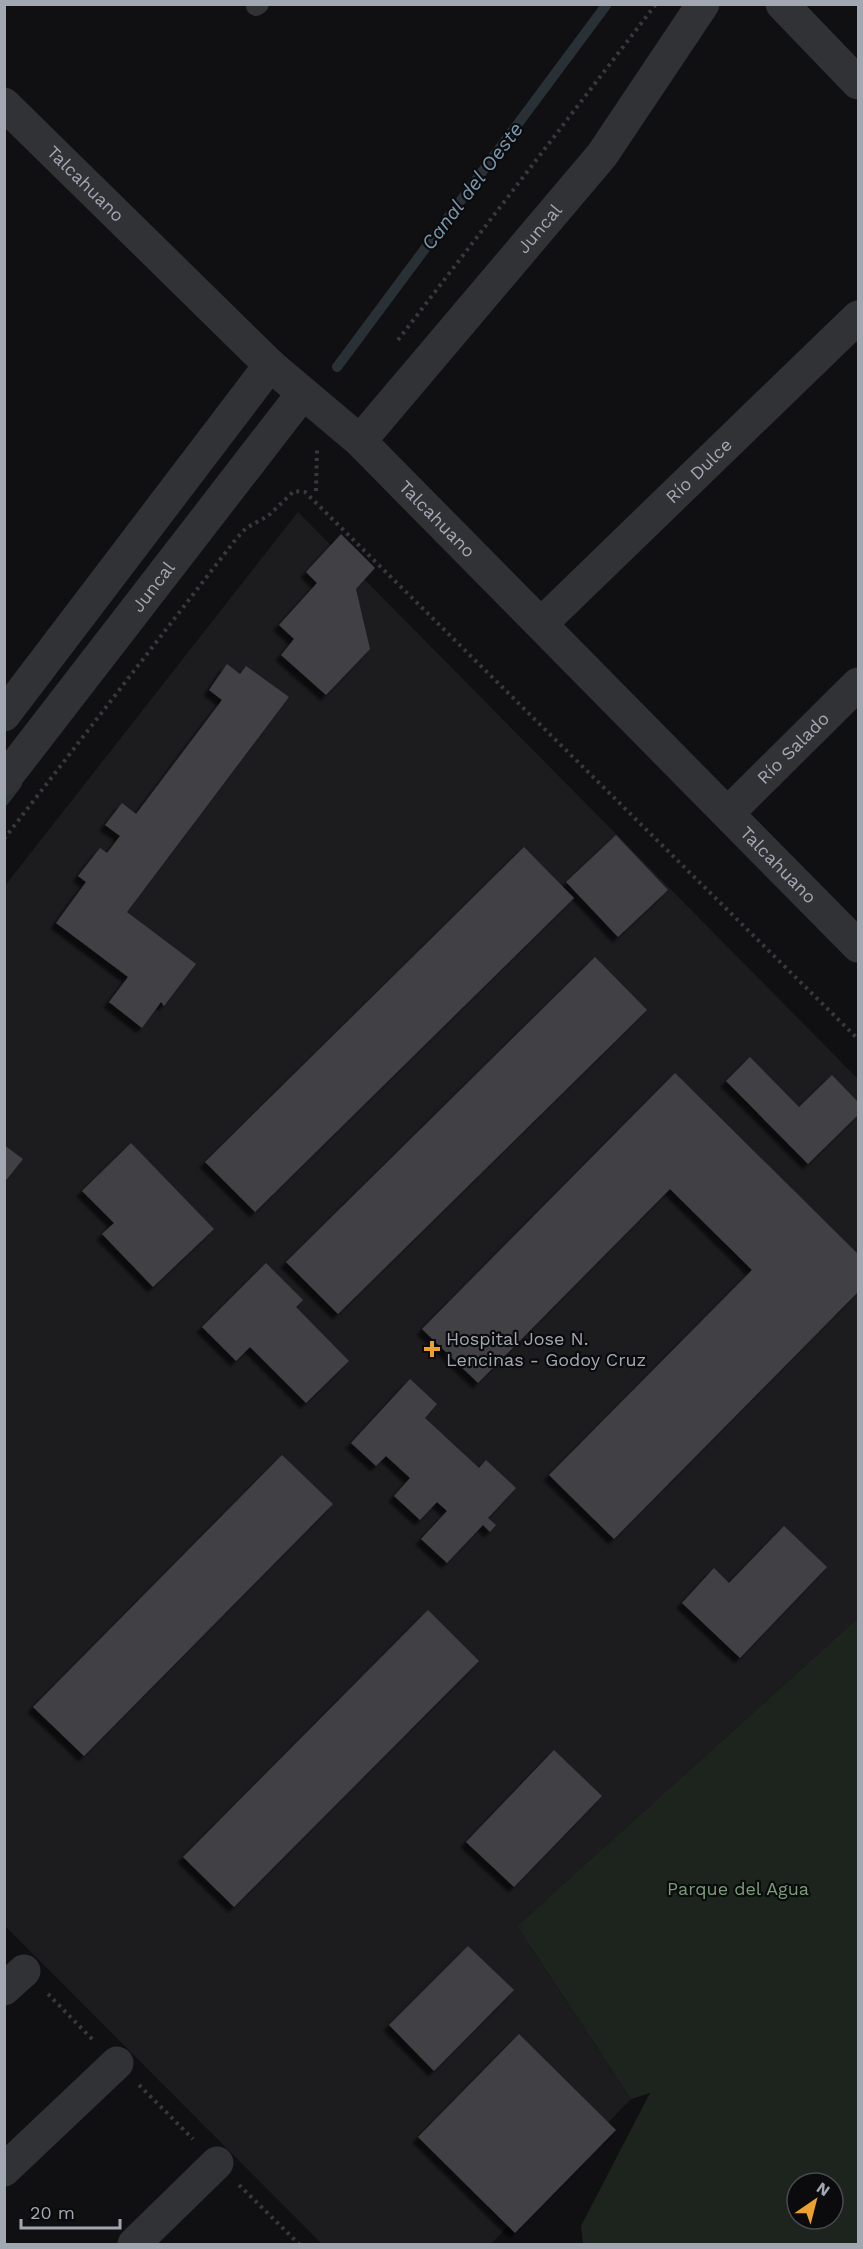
<svg xmlns="http://www.w3.org/2000/svg" width="863" height="2249" viewBox="0 0 863 2249" font-family="'Work Sans',sans-serif">
  <style>
    .built { fill: #1c1c1f }
    .green { fill: #1d241d; fill-rule: evenodd }
    .lines { fill: none; stroke-linecap: round; stroke-linejoin: round }
    .stream { stroke: #293137; stroke-width: 10 }
    .building { fill: #3f4045; filter: url(#shadow) }
    .path { stroke: #37393d; stroke-width: 4; stroke-dasharray: 3 4.5; stroke-linecap: butt }
    .service { stroke: #313236; stroke-width: 20 }
    .minor { stroke: #313236; stroke-width: 33 }
    .tertiary { stroke: #313236; stroke-width: 33 }
    .poi-dot { fill: #eca02e; stroke: #0b0b0d; stroke-width: 2 }
    .labels { text-anchor: middle; stroke-width: 4.5; stroke-linejoin: round; paint-order: stroke }
    .street-label { font-size: 18px; fill: #a2a8b2; stroke: #0b0b0d }
    .poi-label { font-size: 18px; fill: #a2a8b2; stroke: #0b0b0d; text-anchor: start }
    .park-label { font-size: 18px; fill: #799d79; stroke: #0b0b0d }
    .water-label { font-size: 20px; font-style: italic; fill: #7998ad; stroke: #0b0b0d }
  </style>
  <defs>
    <filter id="shadow"><feDropShadow dx="-5.5" dy="5.5" stdDeviation="1.5" flood-color="#0009"/></filter>
  </defs>
  <rect width="100%" height="100%" fill="#101012"/>
  <polygon class="built" points="298,512 858,1079 858,1618 517,1926 631,2099 491,2244 322,2244 5,1926 4,887"/>
  <path class="green" d="M858,1618V2244H583L581,2226L650,2093L631,2099L517,1926ZM797,2183H833V2219H797Z"/>
  <g class="lines">
    <g class="stream">
      <polyline points="337,367 607,4"/>
      <polyline points="4,801 17,784"/>
    </g>
  </g>
  <g class="building">
    <polygon points="341,534 375,568 356,589 370,649 326,695 281,655 294,639 279,625 317,583 306,572"/>
    <polygon points="227,664 240,674 246,666 289,697 127,912 196,964 164,1006 161,1002 142,1028 109,1002 128,977 56,923 86,882 78,876 100,848 107,853 120,836 105,825 122,803 136,814 222,700 209,690"/>
    <polygon points="616,835 668,890 618,937 566,882"/>
    <polygon points="524,847 574,898 255,1212 205,1162"/>
    <polygon points="595,957 647,1010 338,1314 286,1262"/>
    <polygon points="750,1057 799,1107 832,1075 858,1102 858,1115 808,1164 726,1081"/>
    <polygon points="675,1073 858,1254 858,1292 614,1539 549,1475 752,1270 670,1189 478,1383 422,1329"/>
    <polygon points="131,1143 214,1229 153,1287 102,1234 114,1223 82,1191"/>
    <polygon points="4,1145 23,1159 4,1183"/>
    <polygon points="266,1263 303,1300 296,1307 349,1361 306,1403 250,1347 236,1361 202,1327"/>
    <polygon points="410,1379 437,1404 425,1418 479,1468 486,1460 516,1488 488,1518 496,1525 490,1532 483,1525 447,1563 421,1539 447,1511 437,1502 420,1520 394,1496 410,1478 386,1456 376,1466 351,1443"/>
    <polygon points="282,1455 333,1504 84,1756 33,1707"/>
    <polygon points="784,1526 827,1567 740,1658 682,1603 714,1568 729,1583"/>
    <polygon points="428,1610 479,1661 234,1907 183,1857"/>
    <polygon points="554,1750 602,1796 514,1887 466,1842"/>
    <polygon points="468,1946 514,1990 434,2071 389,2025"/>
    <polygon points="519,2034 616,2130 515,2233 418,2137"/>
  </g>
  <g class="lines">
    <g class="path">
      <polyline points="398,340 656,4"/>
      <polyline points="316,491 317,450"/>
      <polyline points="4,839 236,539 246,528 268,516 294,491 305,492 858,1039"/>
      <polyline points="48,1994 93,2040"/>
      <polyline points="139,2085 193,2139"/>
      <polyline points="239,2185 299,2244"/>
    </g>
    <polyline class="service" points="256,6 259,4"/>
    <g class="minor">
      <polyline points="782,4 858,83"/>
      <path id="s1" d="M541,624L858,317"/>
      <path id="s2" d="M728,813L858,684"/>
      <polyline points="4,1989 24,1971"/>
      <polyline points="4,2170 117,2063"/>
      <polyline points="134,2244 217,2163"/>
    </g>
    <g class="tertiary">
      <path id="s3" d="M4,104L270,365L360,441L858,946"/>
      <path id="s4" d="M360,441L602,155L703,4"/>
      <polyline points="4,715 270,365"/>
      <path id="s5" d="M4,780L303,393"/>
    </g>
  </g>
  <path class="poi-dot" d="M429 1340h6v6h6v6h-6v6h-6v-6h-6v-6h6z"/>
  <g class="labels">
    <g class="street-label">
      <text dy="6" stroke="none"><textPath href="#s3" startOffset="114">Talcahuano</textPath></text>
      <text dy="6" stroke="none"><textPath href="#s4" startOffset="278">Juncal</textPath></text>
      <text dy="6" stroke="none"><textPath href="#s1" startOffset="220">Río Dulce</textPath></text>
      <text dy="6" stroke="none"><textPath href="#s3" startOffset="600">Talcahuano</textPath></text>
      <text dy="6" stroke="none"><textPath href="#s5" startOffset="244">Juncal</textPath></text>
      <text dy="6" stroke="none"><textPath href="#s2" startOffset="92">Río Salado</textPath></text>
      <text dy="6" stroke="none"><textPath href="#s3" startOffset="1086">Talcahuano</textPath></text>
    </g>
    <g class="poi-label">
      <text x="446" y="1345">Hospital Jose N.<tspan x="446" dy="21">Lencinas - Godoy Cruz</tspan></text>
    </g>
    <g class="park-label">
      <text x="738" y="1895">Parque del Agua</text>
    </g>
    <g class="water-label">
      <text transform="translate(472 186) rotate(-53)" y="7">Canal del Oeste</text>
    </g>
  </g>
  <rect width="863" height="2249" fill="none" stroke="#a2a8b2" stroke-width="12"/>
  <g transform="translate(815 2201) rotate(35)"><circle r="28" fill="#0b0b0d" stroke="#474a4f" stroke-width="1.5"/>
  <path d="M0-4.5L10 22L0 15L-10 22Z" fill="#eca02e"/>
  <text y="-9" font-size="16" font-weight="bold" text-anchor="middle" fill="#a2a8b2">N</text>
  </g>
  <path d="M21 2219v9h99v-9" fill="none" stroke="#a2a8b2" stroke-width="3"/>
  <text x="30" y="2219" font-size="18" fill="#a2a8b2" stroke="#0b0b0d" stroke-width="4.5" paint-order="stroke">20 m</text>
</svg>
